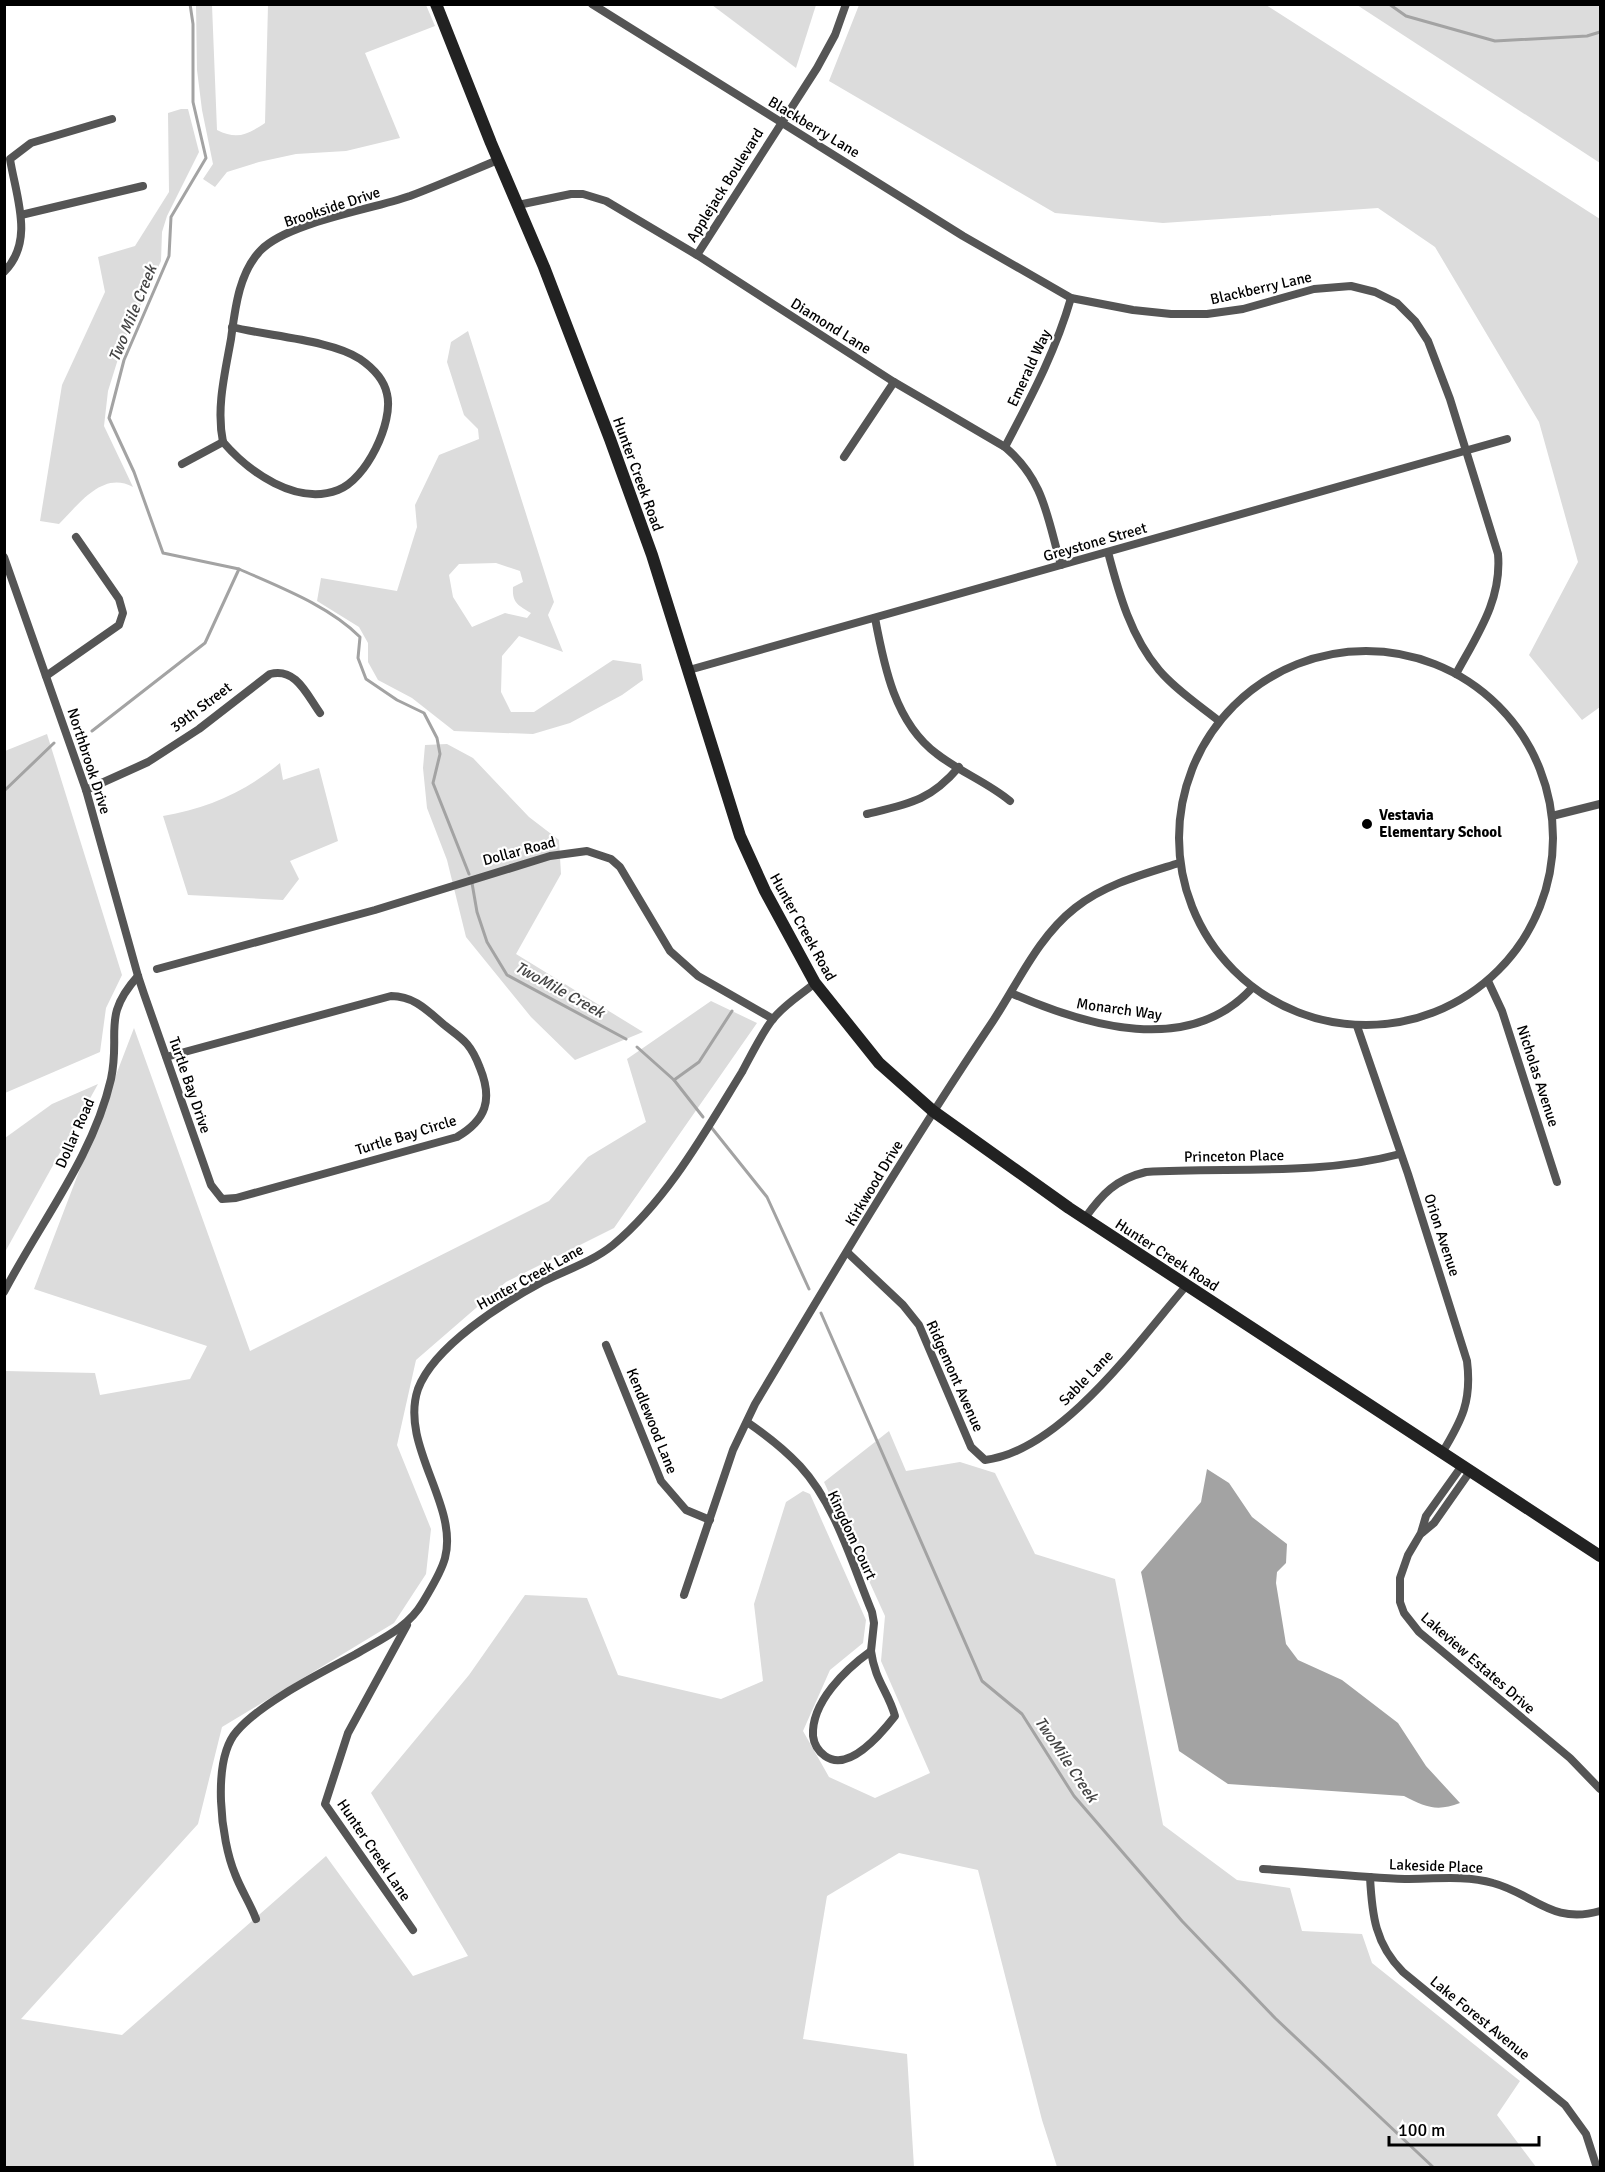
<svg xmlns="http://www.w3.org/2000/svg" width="1605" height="2172" viewBox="0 0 1605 2172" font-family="Signika,sans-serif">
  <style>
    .green { fill: #dcdcdc; fill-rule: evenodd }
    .water { fill: #a3a3a3 }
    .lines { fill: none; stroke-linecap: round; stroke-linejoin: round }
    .stream { stroke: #a3a3a3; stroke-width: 3 }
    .minor { stroke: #555; stroke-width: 8 }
    .secondary { stroke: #222; stroke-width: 12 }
    .poi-dot { fill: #000; stroke: #fff; stroke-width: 2 }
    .labels { text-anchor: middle; stroke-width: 4.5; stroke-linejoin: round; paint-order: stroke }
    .street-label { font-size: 15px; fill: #000; stroke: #fff }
    .poi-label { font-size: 15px; font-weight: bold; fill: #000; stroke: #fff; text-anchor: start }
    .water-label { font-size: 16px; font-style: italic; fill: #444; stroke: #fff }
  </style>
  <rect width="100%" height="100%" fill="#fff"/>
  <g class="green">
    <path d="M196,5H212L217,130C237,140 247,135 265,123L268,5H426L435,26L365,53L400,138L346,151L296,154L259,162L227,172L215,187L203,179L213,164L202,110L197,70Z"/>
    <polygon points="712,5 816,5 796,68"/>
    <polygon points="859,5 1266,5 1600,219 1600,707 1582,720 1529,655 1578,562 1539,422 1435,247 1378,208 1163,223 1055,213 829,81"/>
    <polygon points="1357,5 1600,5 1600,163"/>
    <path d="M181,109H188L199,152L167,216L162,232L161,261L123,343L108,391L104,426L133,487C103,470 79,504 59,524L40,521L62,385L105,292L98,257L135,246L169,192L168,113Z"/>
    <path d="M468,331L554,602L548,615L563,652L519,636L502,656L501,692L511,712H534L613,660L641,664L643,680L622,695L570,723L533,734L454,731L412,698L378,680L368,662V643L359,627L317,601L321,578L397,591L417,527L415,505L439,455L479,439L478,429L464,415L447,362L451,342ZM496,563L520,571L523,582L513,587C512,603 518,605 531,613L527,618L505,613L472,627L453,597L449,575L459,564Z"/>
    <polygon points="47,734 122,975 106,1008 100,1052 5,1093 5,751"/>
    <polygon points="447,744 473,758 529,817 559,840 561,874 516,954 643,1032 575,1060 531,1017 466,937 447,860 427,808 423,768 425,745"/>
    <path d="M280,763L283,780L319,768L338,841L290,861L299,879L283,900L188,895L163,816C208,808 245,792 280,763Z"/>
    <polygon points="711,1001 757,1023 614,1228 506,1282 416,1360 397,1445 431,1529 426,1574 394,1623 222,1727 198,1824 21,2019 122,2035 326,1856 413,1976 468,1956 371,1793 469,1675 525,1595 587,1598 618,1675 721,1699 763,1681 754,1604 786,1502 803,1491 810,1494 866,1620 863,1643 830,1670 803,1731 829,1777 875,1798 930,1773 881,1661 885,1616 824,1482 889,1431 906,1471 960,1462 995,1473 1035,1554 1115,1579 1163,1825 1237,1880 1290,1888 1302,1931 1362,1934 1372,1963 1520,2081 1497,2115 1536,2167 1057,2167 1042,2120 978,1870 899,1853 827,1896 803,2039 907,2054 914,2167 5,2168 5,1371 95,1373 100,1395 190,1379 207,1346 34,1289 134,1028 250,1351 549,1201 588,1157 646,1122 627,1059"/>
    <polygon points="98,1084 5,1252 5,1138 52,1104"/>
  </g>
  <path class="water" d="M1207,1469L1229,1483L1252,1517L1287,1544L1286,1563L1277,1572L1276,1583L1286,1644L1298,1660L1342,1680L1398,1723L1426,1766L1460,1803C1437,1812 1425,1807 1404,1796L1228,1784L1179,1751L1141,1572L1201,1502Z"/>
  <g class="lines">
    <g class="stream">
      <polyline points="1389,4 1406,16 1495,41 1587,36 1600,32"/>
      <path d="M239,569C279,587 328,605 360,637L358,658L366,679L397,700L424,713L437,738L440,754L433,783L469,874"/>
      <polyline points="92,731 205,643 239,569 163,553 134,472 109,418 124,360 169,256 171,217 206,158 193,102 193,24 190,4"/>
      <polyline points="4,791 54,743"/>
      <polyline points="472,883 477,912 487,942 507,975 626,1039"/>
      <polyline points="637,1047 674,1080 703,1117"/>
      <polyline points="674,1080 699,1062 732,1011"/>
      <polyline points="711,1127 767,1197 809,1289"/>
      <polyline points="821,1313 982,1681 1022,1714 1074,1796 1182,1921 1275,2018 1434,2168"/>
    </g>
    <g class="minor">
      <path d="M592,4L963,236L1071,298L1133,310L1171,314H1207L1243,309L1314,289L1351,286L1375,292L1397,303L1415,321L1428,341L1450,399L1498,554C1502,600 1477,635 1456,674"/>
      <path d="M518,205L571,194H583L606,201L697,255L894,382L1005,447C1045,481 1047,518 1061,565"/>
      <polyline points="21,215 143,186"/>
      <polyline points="697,255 817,68 835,35 846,4"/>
      <path d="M4,272C35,241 16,197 10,159L31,143L112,119"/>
      <path d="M223,442C216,408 225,373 231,339C235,309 239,272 261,250C289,222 370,210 410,196C439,185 469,172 498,160"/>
      <path d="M223,442C249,472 296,506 338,490C366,480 394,422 387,394C384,379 373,368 360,359C332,340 267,336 232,327"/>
      <path d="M1005,447C1031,397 1055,353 1071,298"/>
      <polyline points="844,457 894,382"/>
      <polyline points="182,464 223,442"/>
      <path d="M1108,552C1119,594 1131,637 1159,670C1176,690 1199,705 1219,721"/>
      <path d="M4,557L86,790L138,976L144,994L211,1185L222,1199L236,1198L457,1137C486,1120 493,1100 480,1068C477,1060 473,1051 467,1044C460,1036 450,1030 442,1023C426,1009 413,996 391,996L166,1057"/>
      <path d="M875,618C884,666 895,723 937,754C960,772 987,782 1010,801"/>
      <circle cx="1366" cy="838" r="187"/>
      <polyline points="689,670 1507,439"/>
      <polyline points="46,676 119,625 123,613 119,599 76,537"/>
      <path d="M86,790L148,762L199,729L270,674C296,667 307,695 320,713"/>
      <path d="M867,814C909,804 930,801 959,767"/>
      <polyline points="1552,816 1600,804"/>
      <polyline points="157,969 375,910 550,856 587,851 611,859 620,867 670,951 698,976 773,1019"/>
      <polyline points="1488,981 1502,1011 1557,1182"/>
      <path d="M1011,993C1086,1026 1189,1057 1252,988"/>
      <path d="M1357,1026L1408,1174L1467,1361C1472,1401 1462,1420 1442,1453"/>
      <path d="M1085,1218C1102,1194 1116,1179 1146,1172C1230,1167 1317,1176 1400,1154"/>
      <path d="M848,1253L903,1305L919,1325L971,1447L985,1460C1061,1451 1138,1342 1186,1286"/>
      <path d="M4,1292C41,1221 93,1157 111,1079C121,1032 101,1017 138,976"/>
      <polyline points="606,1345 661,1481 686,1510 710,1520"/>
      <path d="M747,1422C766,1435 784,1449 800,1466C836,1505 852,1564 872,1612L874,1623L871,1651"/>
      <polyline points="1461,1467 1426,1516 1421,1533 1408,1555 1400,1578 1400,1602 1404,1613 1419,1632 1570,1758 1600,1789"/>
      <polyline points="1422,1533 1434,1523 1469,1473"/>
      <path d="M684,1595L733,1450L755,1404C832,1275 909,1146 993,1021C1018,983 1038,937 1075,908C1105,884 1144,874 1179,863"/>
      <polyline points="407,1625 348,1733 325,1804 413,1930"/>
      <path d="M871,1651C875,1681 888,1691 895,1716C881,1734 849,1773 825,1756C818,1751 814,1744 813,1736C811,1702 846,1669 871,1651Z"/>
      <path d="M1263,1869C1310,1872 1358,1877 1405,1879C1433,1879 1466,1875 1493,1883C1534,1894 1552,1925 1600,1911"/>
      <path d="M1370,1877C1372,1915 1375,1944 1403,1972L1565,2105L1586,2134L1597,2168"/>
      <path d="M256,1919C250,1903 241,1890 235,1874C221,1841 211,1760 237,1731C262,1702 321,1673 356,1654C381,1639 408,1628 423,1602C431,1588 441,1573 445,1558C459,1505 399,1445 418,1389C434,1346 503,1303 542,1282C566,1270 592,1262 613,1245C668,1199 705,1132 742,1072C750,1057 763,1031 773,1019C784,1005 802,994 815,983"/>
    </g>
    <polyline class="secondary" points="436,4 491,143 544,267 610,439 652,555 740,836 765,891 815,983 879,1063 933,1111 1069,1208 1600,1556"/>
  </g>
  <circle class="poi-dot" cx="1367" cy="824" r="6"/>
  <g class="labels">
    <g class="street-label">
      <text transform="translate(814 127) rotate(31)" y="5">Blackberry Lane</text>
      <text transform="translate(725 185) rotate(-58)" y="5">Applejack Boulevard</text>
      <text transform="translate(332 207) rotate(-18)" y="5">Brookside Drive</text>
      <text transform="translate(1261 288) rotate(-13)" y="5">Blackberry Lane</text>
      <text transform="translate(831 326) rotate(32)" y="5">Diamond Lane</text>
      <text transform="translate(1029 368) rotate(-65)" y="5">Emerald Way</text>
      <text transform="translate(638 474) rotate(70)" y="5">Hunter Creek Road</text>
      <text transform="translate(1095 542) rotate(-16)" y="5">Greystone Street</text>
      <text transform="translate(201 707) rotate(-37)" y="5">39th Street</text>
      <text transform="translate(89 761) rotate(72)" y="5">Northbrook Drive</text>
      <text transform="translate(519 851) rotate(-15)" y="5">Dollar Road</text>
      <text transform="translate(803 927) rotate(61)" y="5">Hunter Creek Road</text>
      <text transform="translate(1119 1009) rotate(8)" y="5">Monarch Way</text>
      <text transform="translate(1538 1076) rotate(72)" y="5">Nicholas Avenue</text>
      <text transform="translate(190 1085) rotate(71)" y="5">Turtle Bay Drive</text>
      <text transform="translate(75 1133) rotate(-66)" y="5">Dollar Road</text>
      <text transform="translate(406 1135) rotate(-17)" y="5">Turtle Bay Circle</text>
      <text transform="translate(1234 1156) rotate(-1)" y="5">Princeton Place</text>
      <text transform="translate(874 1183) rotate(-59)" y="5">Kirkwood Drive</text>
      <text transform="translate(1442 1235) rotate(72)" y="5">Orion Avenue</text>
      <text transform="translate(1167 1255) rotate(33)" y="5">Hunter Creek Road</text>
      <text transform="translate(530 1277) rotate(-29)" y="5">Hunter Creek Lane</text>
      <text transform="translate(955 1376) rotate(66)" y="5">Ridgemont Avenue</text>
      <text transform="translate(1086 1378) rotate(-46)" y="5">Sable Lane</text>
      <text transform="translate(652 1421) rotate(68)" y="5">Kendlewood Lane</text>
      <text transform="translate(852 1535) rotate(65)" y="5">Kingdom Court</text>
      <text transform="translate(1478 1663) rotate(41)" y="5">Lakeview Estates Drive</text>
      <text transform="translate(374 1850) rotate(56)" y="5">Hunter Creek Lane</text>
      <text transform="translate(1436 1866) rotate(2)" y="5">Lakeside Place</text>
      <text transform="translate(1480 2018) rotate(39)" y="5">Lake Forest Avenue</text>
    </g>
    <g class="poi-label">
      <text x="1379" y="820">Vestavia<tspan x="1379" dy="17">Elementary School</tspan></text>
    </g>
    <g class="water-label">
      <text transform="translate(132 313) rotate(-68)" y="6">Two Mile Creek</text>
      <text transform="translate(560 989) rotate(29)" y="6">TwoMile Creek</text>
      <text transform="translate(1067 1759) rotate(56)" y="6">TwoMile Creek</text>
    </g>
  </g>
  <rect width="1605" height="2172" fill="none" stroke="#000000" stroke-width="12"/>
  <path d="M1389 2136v9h150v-9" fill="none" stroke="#000000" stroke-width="3"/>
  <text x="1398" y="2136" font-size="18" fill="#000000" stroke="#ffffff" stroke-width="4.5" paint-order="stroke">100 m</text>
</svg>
